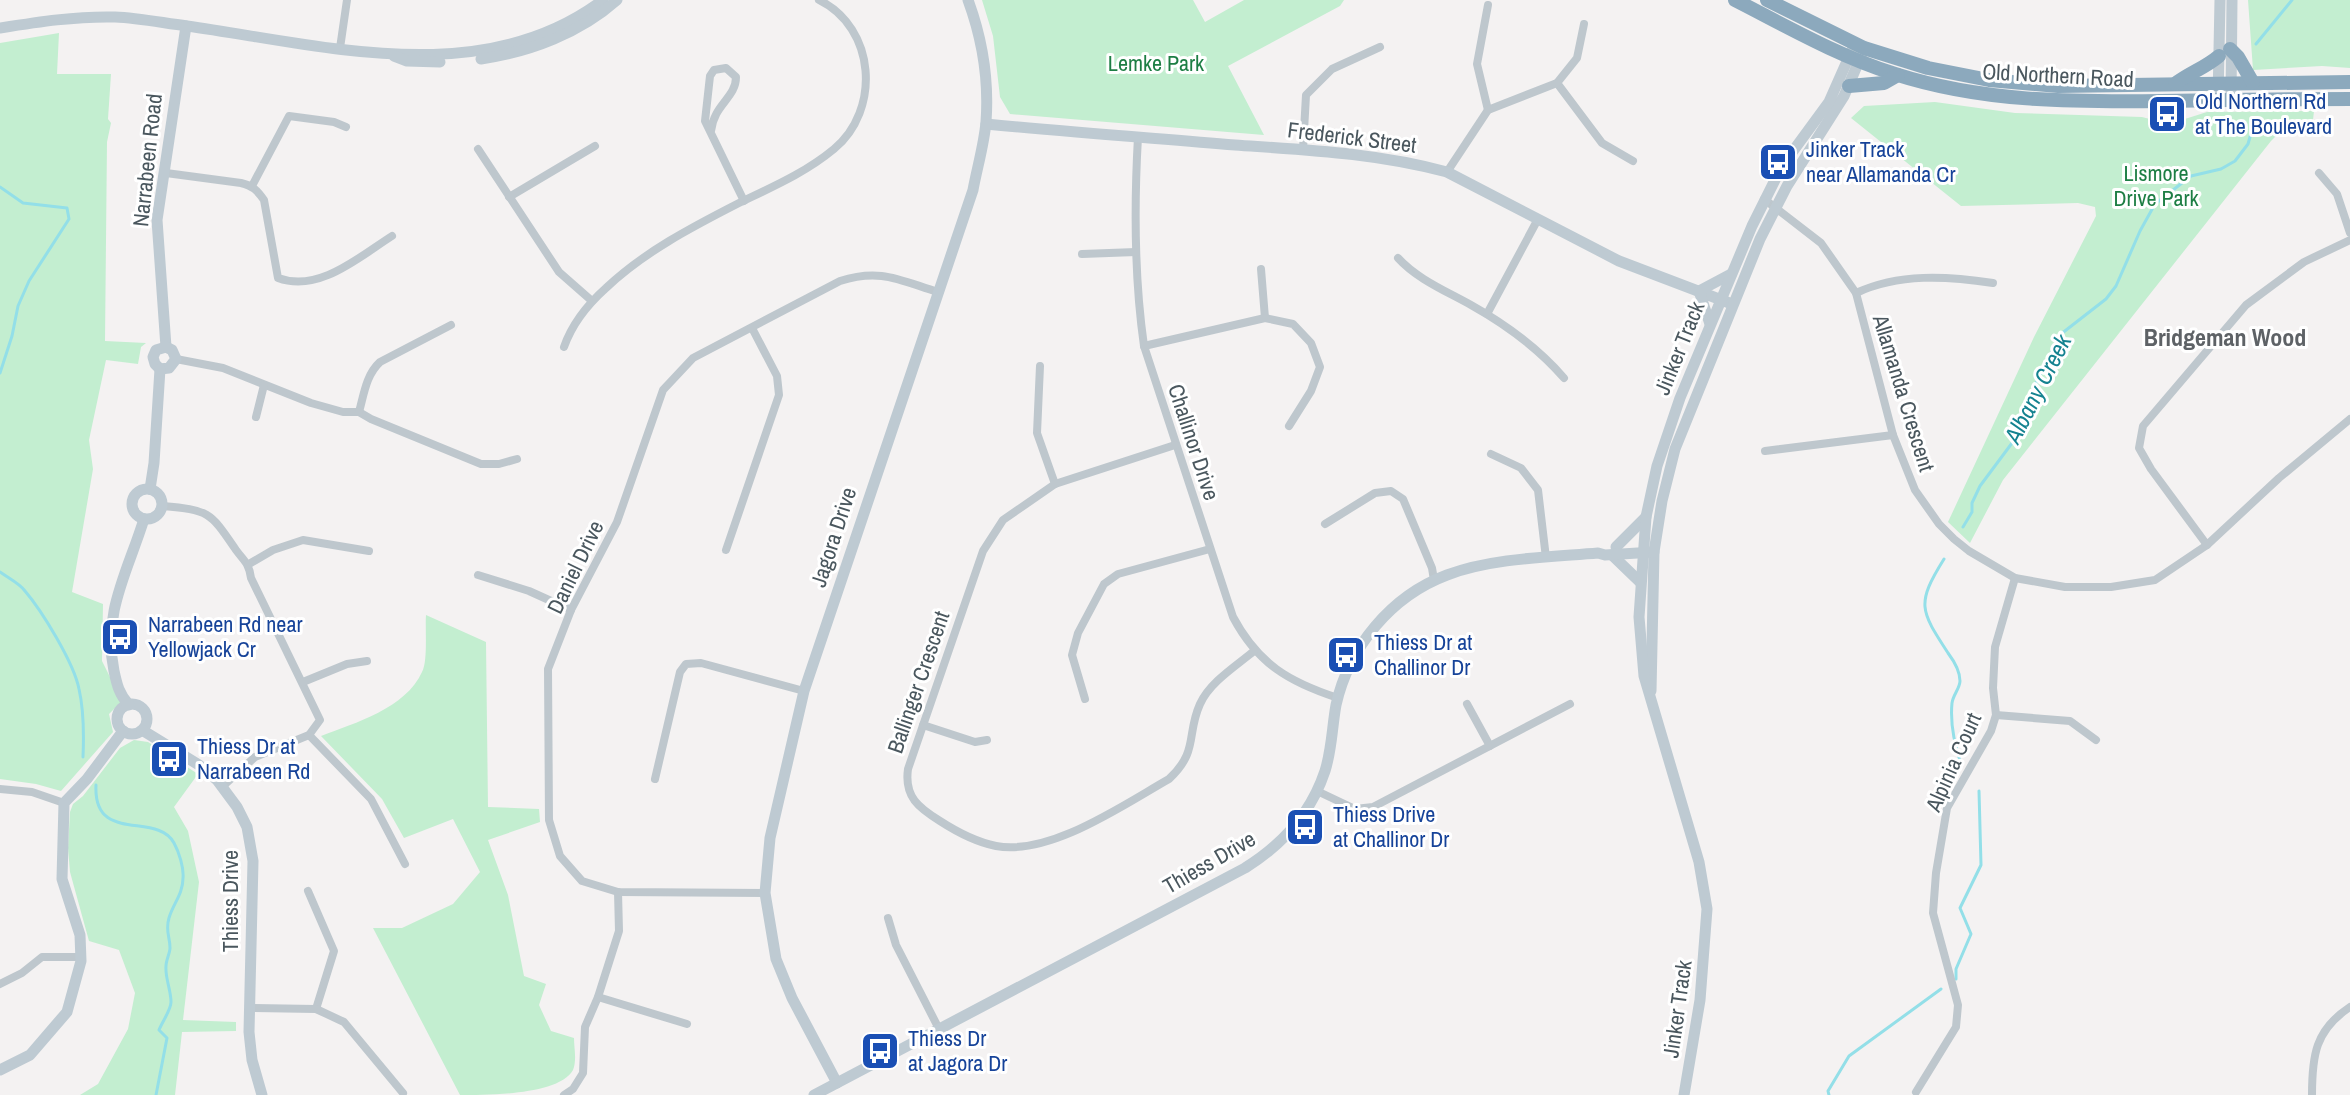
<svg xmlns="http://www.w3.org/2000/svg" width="2350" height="1095" viewBox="0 0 2350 1095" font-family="'Archivo Narrow',sans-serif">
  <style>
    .green { fill: #c3eed0 }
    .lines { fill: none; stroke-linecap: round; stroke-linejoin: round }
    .stream { stroke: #93dfe8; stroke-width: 3 }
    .street { stroke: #bec7cd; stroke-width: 8 }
    .secondary { stroke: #becad2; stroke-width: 11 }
    .highway { stroke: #8ca9bd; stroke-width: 14 }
    .labels { text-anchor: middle; stroke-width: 6; stroke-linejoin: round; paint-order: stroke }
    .park-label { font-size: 22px; fill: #1d7e44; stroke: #fff }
    .street-label { font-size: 22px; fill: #4a575e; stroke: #fff }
    .transit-label { font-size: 22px; fill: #164399; stroke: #fff; text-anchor: start }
    .neighbourhood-label { font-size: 24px; font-weight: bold; fill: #5e6266; stroke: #fff }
    .water-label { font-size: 24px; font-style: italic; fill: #148290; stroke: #fff }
  </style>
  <rect width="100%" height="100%" fill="#f4f2f2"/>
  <g class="green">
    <polygon points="982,0 1193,0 1205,22 1244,0 1344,0 1340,6 1228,66 1264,135 1010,114 1000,97 993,36"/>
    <polygon points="2248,0 2350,0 2350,68 2322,66 2253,70"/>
    <polygon points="59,33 57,74 111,74 108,119 111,123 107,142 105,341 146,343 141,347 138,364 106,360 89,440 93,469 72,592 103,604 102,661 122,701 109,714 113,732 61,791 36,784 0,779 0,43"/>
    <polygon points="1935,102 2015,113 2142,117 2169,124 2207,112 2314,111 2313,120 2287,125 2271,141 2003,480 1970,543 1948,522 2034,337 2096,216 2095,207 2078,203 1961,206 1851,118 1864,106"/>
    <path d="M426,615L486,642L488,807L539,809L540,822L488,840L508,895L524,976L546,984L539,1005L551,1031L574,1038C574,1048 577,1060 573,1070C559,1095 489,1095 460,1095L373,928H402L453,904L480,872L453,819L404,838L382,799L321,736C355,723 406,708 422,672C428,661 425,629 426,615Z"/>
    <polygon points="134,740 148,742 198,774 174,807 188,831 199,882 183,1020 236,1022 236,1031 182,1032 175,1095 80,1095 98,1084 128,1029 135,993 119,950 89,941 70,872 68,848 70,812 73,804 83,796 120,748"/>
  </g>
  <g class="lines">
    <g class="stream">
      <polyline points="2256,44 2292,0"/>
      <polyline points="0,187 23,203 67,208 69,219 29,281 18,306 12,336 0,373"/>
      <polyline points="1963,527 1972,512 1972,503 1980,486 2015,439 2034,387 2061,334 2106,299 2116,286 2140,231 2155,204 2191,176 2221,169 2235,161 2248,144 2252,130"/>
      <path d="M1944,559C1916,604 1920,610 1948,653C1954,661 1960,670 1960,681C1960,688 1953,695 1952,703C1950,723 1955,746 1961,764"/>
      <path d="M0,572C8,578 19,583 25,591C42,611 74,663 79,689C84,711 84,734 83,757"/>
      <path d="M96,785C93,845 157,811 174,843C179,852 184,868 183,878C183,894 173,904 169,918C165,931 170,936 170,948C170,953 166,960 166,966C165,978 171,990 171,1002C171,1010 162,1022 159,1030L167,1038L156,1095"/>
      <polyline points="1956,979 1956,969 1971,934 1960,908 1981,865 1979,791"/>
      <polyline points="1829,1095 1828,1091 1849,1056 1941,989"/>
    </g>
    <g class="street">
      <polyline points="340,48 347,0"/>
      <polyline points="1557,83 1602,143 1633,161"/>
      <polyline points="1488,110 1477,64 1488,5"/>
      <path d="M711,131C714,104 736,98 736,77L726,68L714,70L710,76L705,121L744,201"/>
      <path d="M1138,137C1134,207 1134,276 1144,346L1233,617C1258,664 1289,682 1338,698"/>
      <polyline points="478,149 559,272 592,301"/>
      <polyline points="1303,149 1306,95 1332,69 1380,47"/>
      <polyline points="1447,172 1488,110 1557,83 1577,58 1584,24"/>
      <path d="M166,173L241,183C253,186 257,190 264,200L278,278C319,293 359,257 392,236"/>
      <polyline points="2319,173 2337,194 2350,233"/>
      <polyline points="252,186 289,116 334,122 346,127"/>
      <polyline points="509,197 595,146"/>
      <polyline points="1764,199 1821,243 1856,293 1893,435 1915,490 1939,524 1954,539 1969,551 2015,578 2065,587 2111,587 2155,580 2207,545 2279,478 2350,419"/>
      <polyline points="1082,254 1136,252"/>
      <path d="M1398,258C1417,279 1446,291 1471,305C1505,324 1538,348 1564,378"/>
      <polyline points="1261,269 1265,318"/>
      <path d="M1856,293C1899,273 1947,276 1993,283"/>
      <polyline points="1487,314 1538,219"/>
      <polyline points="1144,346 1265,318 1293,324 1311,343 1320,367 1311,391 1289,426"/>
      <path d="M564,347C572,324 587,305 606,288C644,252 692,227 739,203C772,187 805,173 834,149C881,110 876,28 819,0"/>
      <polyline points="176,359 223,368 311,403 343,412 359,412 371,419 481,464 499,464 517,459"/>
      <polyline points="1040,366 1037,433 1055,484"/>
      <path d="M359,412C364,394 366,375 380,362L451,325"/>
      <polyline points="256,417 264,385"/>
      <path d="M1175,445L1055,484L1003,520L983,551L908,769C904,797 919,808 940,821C957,832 976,842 996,846C1050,856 1123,805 1169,779C1199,751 1186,735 1200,704C1210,682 1236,666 1254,651"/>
      <polyline points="1765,451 1893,435"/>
      <polyline points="1491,454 1521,468 1538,490 1546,558"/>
      <path d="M162,506C210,510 210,512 236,550C244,561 249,563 251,578L320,720L309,735L255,757L223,786"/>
      <polyline points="1325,524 1375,493 1391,491 1403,499 1432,568 1434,580"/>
      <polyline points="2207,545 2151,469 2139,448 2143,426 2246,305 2304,262 2350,240"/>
      <polyline points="726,550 779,395 777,376 752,328"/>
      <polyline points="249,564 273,550 303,540 369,551"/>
      <polyline points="478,575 529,591 571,610"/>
      <polyline points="303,682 347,664 367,661"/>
      <polyline points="1085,699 1072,655 1078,633 1104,584 1118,574 1210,549"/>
      <polyline points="1467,704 1490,746"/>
      <polyline points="1996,715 2070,721 2096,740"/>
      <polyline points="923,725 975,742 987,740"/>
      <polyline points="309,735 371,799 405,864"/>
      <polyline points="655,779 680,672 686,664 701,663 804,691"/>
      <polyline points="0,789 32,792 64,803"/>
      <polyline points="1317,791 1355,809 1373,807 1570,704"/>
      <polyline points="308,891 334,951 316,1009"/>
      <path d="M765,893L618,892L582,881L560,856L549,820L548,669L571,610L617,522L663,390L693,358L840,281C880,268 899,280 938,292"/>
      <polyline points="888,918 896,945 939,1029"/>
      <polyline points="0,984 22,973 42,957 81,957"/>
      <polyline points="598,997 687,1024"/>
      <polyline points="249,1008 316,1009 344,1022 403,1093"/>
      <polyline points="1916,1092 1956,1027 1958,1005 1933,913 1936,873 1947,808 1991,731 1996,715 1993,688 1995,647 2015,578"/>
      <polyline points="564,1095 573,1089 583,1073 585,1027 598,997 619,931 618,892"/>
      <path d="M2312,1095C2312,1056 2315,1030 2350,1007"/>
    </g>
    <g class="secondary">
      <path d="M0,28C38,22 76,16 115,17C139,18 163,23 187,26C323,45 483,91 603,0"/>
      <polyline points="394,56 407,61 440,62"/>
      <path d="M481,59C530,52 580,33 617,0"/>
      <polyline points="2218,100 2220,0"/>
      <polyline points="2231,100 2232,0"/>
      <path d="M986,124C1069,132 1152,138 1235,145C1307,150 1377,153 1447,172L1619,261L1732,304"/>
      <polyline points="1710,324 1699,291 1731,274"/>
      <polyline points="166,347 157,220 186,26"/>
      <polyline points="160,369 169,368 176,359 172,350 166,347"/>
      <polyline points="160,369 155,364 153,357 156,350 166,347"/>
      <circle cx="147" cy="504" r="15"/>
      <polyline points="150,489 154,463 160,369"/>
      <polyline points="1616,547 1646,517"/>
      <polyline points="1612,555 1640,582"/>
      <polyline points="1651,691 1654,552 1662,501 1675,449 1760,239 1787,186 1844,96 1862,54"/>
      <circle cx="132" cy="719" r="15"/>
      <path d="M129,705C119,694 117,685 114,671C102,613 128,571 144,519"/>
      <polyline points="142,730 199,765 217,780 237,807 247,827 253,861 249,1032 252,1060 262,1095"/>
      <polyline points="0,1070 30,1055 67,1012 81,961 80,935 62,879 64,803 87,779 123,731"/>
      <path d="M837,1083L792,998L776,959L765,893L770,838L804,691L973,190C977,168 984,145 986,122C989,81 982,38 968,0"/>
      <path d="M814,1095L1245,868C1282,845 1311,813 1325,771C1332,749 1332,727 1336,705C1349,647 1391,596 1447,575C1491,558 1550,557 1598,553L1605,555L1654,552"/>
      <polyline points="1684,1095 1700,1000 1707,909 1699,862 1644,676 1639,617 1646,517 1657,466 1680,398 1752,226 1782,166 1829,102 1852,50"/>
    </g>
    <g class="highway">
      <path d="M1735,0C1788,27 1838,56 1895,74C1982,102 2070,102 2161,101C2224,100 2287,99 2350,99"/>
      <polyline points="1767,0 1864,48 1928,68 1989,80 2058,86 2350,82"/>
      <polyline points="2230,49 2238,57 2253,83"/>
      <path d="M2175,84C2189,73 2205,68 2219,56"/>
      <polyline points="1849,86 1884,83 1898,75"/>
    </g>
  </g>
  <defs>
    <g id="bus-square" transform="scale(2)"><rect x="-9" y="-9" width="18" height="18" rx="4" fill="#1a4fb4" stroke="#fff"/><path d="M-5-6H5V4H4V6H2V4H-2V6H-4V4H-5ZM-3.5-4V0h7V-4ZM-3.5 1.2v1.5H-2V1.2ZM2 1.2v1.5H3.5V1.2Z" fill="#fff"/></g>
  </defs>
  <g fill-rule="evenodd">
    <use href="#bus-square" x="2167" y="114"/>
    <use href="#bus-square" x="1778" y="162"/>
    <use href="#bus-square" x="120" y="637"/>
    <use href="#bus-square" x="1346" y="655"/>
    <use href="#bus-square" x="169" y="759"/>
    <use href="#bus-square" x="1305" y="827"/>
    <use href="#bus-square" x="880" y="1051"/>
  </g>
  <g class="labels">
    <g class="park-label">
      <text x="1156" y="71">Lemke Park</text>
      <text x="2156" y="181">Lismore<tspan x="2156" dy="25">Drive Park</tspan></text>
    </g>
    <g class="street-label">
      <text transform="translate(2058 75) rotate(3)" y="8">Old Northern Road</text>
      <text transform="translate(1352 137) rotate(7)" y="8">Frederick Street</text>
      <text transform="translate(147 160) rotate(-84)" y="8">Narrabeen Road</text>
      <text transform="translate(1679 348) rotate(-68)" y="8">Jinker Track</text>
      <text transform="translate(1904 393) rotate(73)" y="8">Allamanda Crescent</text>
      <text transform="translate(1194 442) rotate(72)" y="8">Challinor Drive</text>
      <text transform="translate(833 537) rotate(-72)" y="8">Jagora Drive</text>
      <text transform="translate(575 567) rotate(-64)" y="8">Daniel Drive</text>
      <text transform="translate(918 682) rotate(-71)" y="8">Ballinger Crescent</text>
      <text transform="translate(1953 762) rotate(-66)" y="8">Alpinia Court</text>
      <text transform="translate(1209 862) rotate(-30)" y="8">Thiess Drive</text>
      <text transform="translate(230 901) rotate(-90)" y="8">Thiess Drive</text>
      <text transform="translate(1677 1009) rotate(-82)" y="8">Jinker Track</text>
    </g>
    <g class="transit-label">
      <text x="2195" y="109">Old Northern Rd<tspan x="2195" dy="25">at The Boulevard</tspan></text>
      <text x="1806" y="157">Jinker Track<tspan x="1806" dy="25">near Allamanda Cr</tspan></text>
      <text x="148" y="632">Narrabeen Rd near<tspan x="148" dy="25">Yellowjack Cr</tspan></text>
      <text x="1374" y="650">Thiess Dr at<tspan x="1374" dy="25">Challinor Dr</tspan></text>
      <text x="197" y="754">Thiess Dr at<tspan x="197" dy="25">Narrabeen Rd</tspan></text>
      <text x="1333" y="822">Thiess Drive<tspan x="1333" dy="25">at Challinor Dr</tspan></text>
      <text x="908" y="1046">Thiess Dr<tspan x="908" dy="25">at Jagora Dr</tspan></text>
    </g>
    <g class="neighbourhood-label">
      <text x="2225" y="346">Bridgeman Wood</text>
    </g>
    <g class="water-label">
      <text transform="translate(2038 389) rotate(-63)" y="8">Albany Creek</text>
    </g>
  </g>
</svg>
